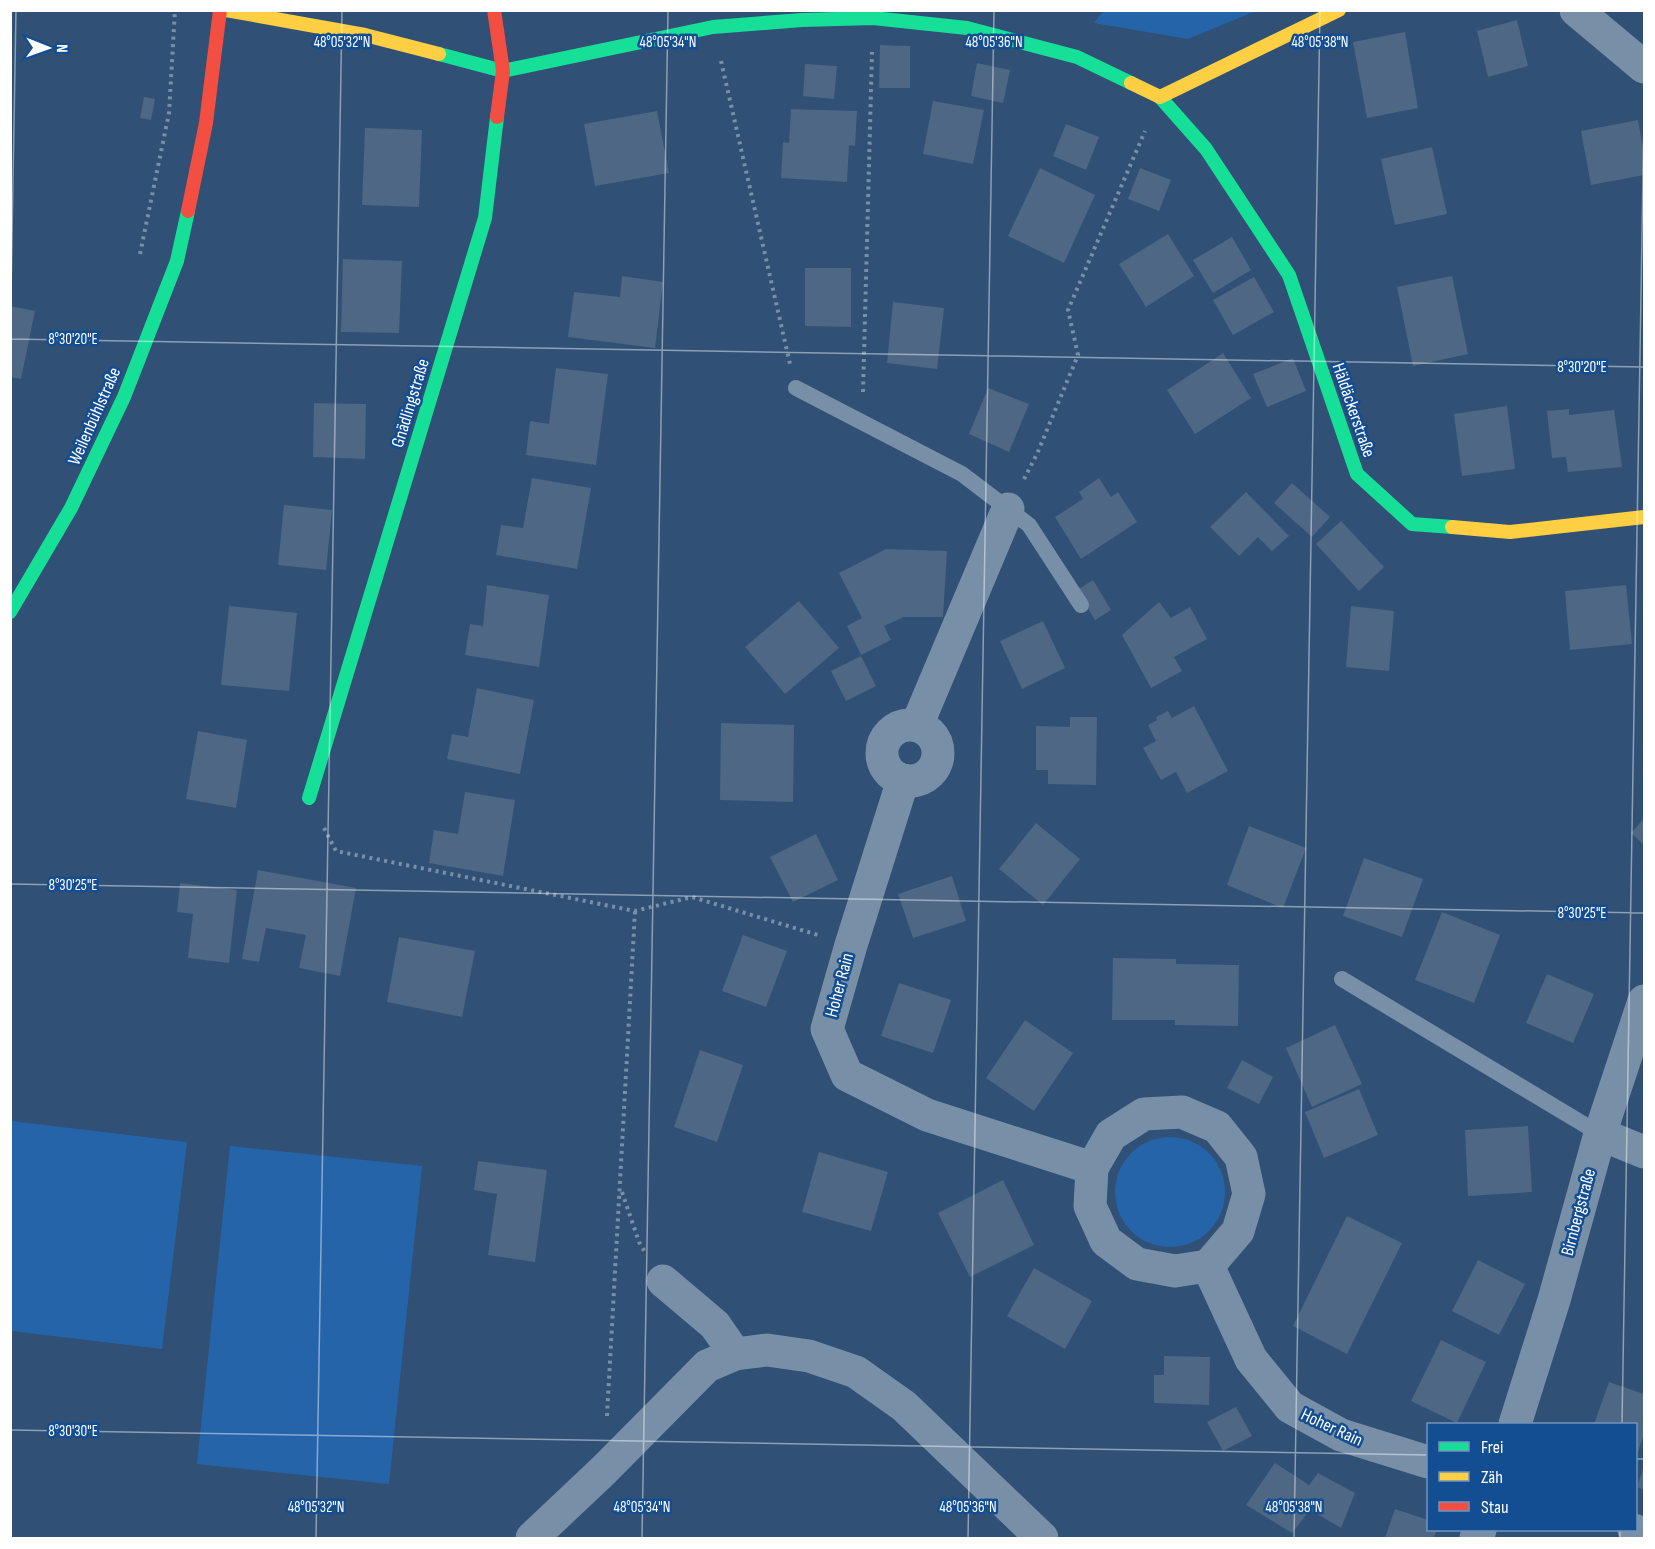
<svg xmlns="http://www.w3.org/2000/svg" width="1655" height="1549" viewBox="0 0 1655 1549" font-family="'Sofia Sans Condensed',sans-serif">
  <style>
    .green { fill: #2664a9 }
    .building { fill: #4d6784 }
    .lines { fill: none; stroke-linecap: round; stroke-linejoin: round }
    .path { stroke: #788fa8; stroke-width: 4; stroke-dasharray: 3 4.5; stroke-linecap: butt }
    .lane { stroke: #788fa8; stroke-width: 16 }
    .street { stroke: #788fa8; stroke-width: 33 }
    .fast { stroke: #16e098; stroke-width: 14 }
    .slow { stroke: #ffcf43; stroke-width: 14 }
    .jam { stroke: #f24e42; stroke-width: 14 }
    .ticks { fill: none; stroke: #fff; stroke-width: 1.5; stroke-opacity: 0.45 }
    .labels { text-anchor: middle; stroke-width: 5; stroke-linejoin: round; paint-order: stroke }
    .street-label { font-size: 18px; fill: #fff; stroke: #134d92 }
    .ticks-label { font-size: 15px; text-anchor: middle; fill: #fff; stroke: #134d92; stroke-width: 5; stroke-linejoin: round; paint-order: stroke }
  </style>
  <rect width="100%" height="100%" fill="#305075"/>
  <g class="green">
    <polygon points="1103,11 1103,10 1256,11 1188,39 1094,23"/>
    <polygon points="11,1121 187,1142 162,1349 11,1331"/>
    <circle cx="1170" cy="1192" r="55"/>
    <polygon points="230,1146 422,1166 389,1484 197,1464"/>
  </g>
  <g class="building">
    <polygon points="1517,20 1528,66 1488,77 1477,31"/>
    <polygon points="1405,32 1418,108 1367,118 1353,42"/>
    <polygon points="880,45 910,46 910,88 879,88"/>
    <polygon points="977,63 1010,70 1003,103 971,96"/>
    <polygon points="805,64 837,66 834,99 803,96"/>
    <polygon points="144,97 155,99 151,120 140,118"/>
    <polygon points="933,101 984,110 973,164 923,154"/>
    <polygon points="791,109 857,111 855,146 849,145 847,182 781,178 783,142 789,143"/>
    <polygon points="657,111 669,173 595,186 584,124"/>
    <polygon points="1638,120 1644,153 1644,175 1591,185 1581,131"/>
    <polygon points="1066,124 1099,137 1086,170 1053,156"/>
    <polygon points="365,128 422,130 419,207 362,205"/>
    <polygon points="1432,147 1447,214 1395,225 1381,159"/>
    <polygon points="1040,168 1095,195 1064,263 1008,236"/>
    <polygon points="1140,168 1171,180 1159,211 1128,199"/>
    <polygon points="1168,234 1194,276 1146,307 1119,264"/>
    <polygon points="1232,237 1251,270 1213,293 1193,260"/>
    <polygon points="343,259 402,261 399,333 341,332"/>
    <polygon points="805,268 851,268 851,327 805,326"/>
    <polygon points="622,276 663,282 655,348 568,337 574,292 620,297"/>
    <polygon points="1452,276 1468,354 1413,366 1397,287"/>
    <polygon points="1254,277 1274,312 1233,335 1213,300"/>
    <polygon points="893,302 944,308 937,369 887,363"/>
    <polygon points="10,306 35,311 21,379 10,377"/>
    <polygon points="1223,353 1251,398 1195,434 1167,390"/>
    <polygon points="1293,358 1306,391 1267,407 1253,374"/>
    <polygon points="556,368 608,374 596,465 526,455 530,421 549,424"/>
    <polygon points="988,388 1029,404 1009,452 969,434"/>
    <polygon points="314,403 366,404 365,459 313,457"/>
    <polygon points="1507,406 1515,469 1462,476 1454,414"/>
    <polygon points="1569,409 1569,415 1614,410 1622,467 1568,472 1566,457 1552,458 1547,411"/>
    <polygon points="532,478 591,488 577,569 496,555 501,525 523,528"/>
    <polygon points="1099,478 1111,497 1118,492 1137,522 1081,559 1055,517 1083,499 1079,492"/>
    <polygon points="1292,483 1330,517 1312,537 1274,503"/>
    <polygon points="1246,492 1289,536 1272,551 1258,537 1239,556 1210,527"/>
    <polygon points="284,505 332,510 326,570 278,565"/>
    <polygon points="1341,521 1384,567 1359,591 1316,544"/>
    <polygon points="886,549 947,551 943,617 904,617 884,626 891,640 861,655 847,626 862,618 839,573"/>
    <polygon points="1093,580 1111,610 1095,620 1077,590"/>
    <polygon points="487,585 549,595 539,667 465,655 470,624 483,626"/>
    <polygon points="1626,585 1632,644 1570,650 1565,591"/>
    <polygon points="799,601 839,648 785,694 745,647"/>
    <polygon points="1159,602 1171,618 1190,607 1207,639 1174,657 1182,671 1151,688 1122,635"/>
    <polygon points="229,606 297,613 289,691 221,685"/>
    <polygon points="1351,606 1394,611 1389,671 1346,667"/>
    <polygon points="1043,621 1065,668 1022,689 1000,641"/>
    <polygon points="861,656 876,686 846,701 831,671"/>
    <polygon points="477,688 534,700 520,774 447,759 452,734 468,737"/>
    <polygon points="1194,706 1228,771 1187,793 1176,772 1161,780 1143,748 1156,741 1148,725 1157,720 1156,717 1168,711 1172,718"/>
    <polygon points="1070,717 1097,717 1096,785 1048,784 1048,770 1036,770 1036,726 1070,727"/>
    <polygon points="721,723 794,725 793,802 720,800"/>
    <polygon points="198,731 247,740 236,808 186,799"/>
    <polygon points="465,792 515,800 503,876 429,863 434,830 458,834"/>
    <polygon points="1644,818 1644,845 1631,833"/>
    <polygon points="1036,823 1080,859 1043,905 999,869"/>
    <polygon points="1249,826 1306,848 1283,908 1227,885"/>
    <polygon points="816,834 838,880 793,902 770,857"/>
    <polygon points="1364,858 1423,879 1402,937 1343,916"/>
    <polygon points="258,870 356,888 340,976 299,968 306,935 266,928 259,962 242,959"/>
    <polygon points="952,876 966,921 913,938 898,894"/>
    <polygon points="180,883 237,890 229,963 188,958 193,914 177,912"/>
    <polygon points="1442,912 1500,935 1474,1003 1415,980"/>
    <polygon points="743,935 787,951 766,1007 722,991"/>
    <polygon points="399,937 475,951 462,1017 387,1002"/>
    <polygon points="1113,958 1176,959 1176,964 1239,965 1238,1026 1175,1025 1175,1020 1112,1020"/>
    <polygon points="1547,974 1594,994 1573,1043 1526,1023"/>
    <polygon points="899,983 951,1000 933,1053 881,1036"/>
    <polygon points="1025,1020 1073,1053 1034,1111 986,1078"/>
    <polygon points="1335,1025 1362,1084 1312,1107 1286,1048"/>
    <polygon points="700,1050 743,1065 717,1142 674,1127"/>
    <polygon points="1242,1060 1273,1077 1259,1104 1227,1088"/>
    <polygon points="1359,1089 1378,1135 1324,1158 1305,1112"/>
    <polygon points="1528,1126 1532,1192 1468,1196 1465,1130"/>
    <polygon points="819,1152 888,1172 871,1231 802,1212"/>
    <polygon points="478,1161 547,1170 535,1262 488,1255 497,1194 474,1190"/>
    <polygon points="1003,1180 1034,1245 970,1277 938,1213"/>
    <polygon points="1347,1216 1402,1243 1347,1354 1293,1326"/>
    <polygon points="1478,1260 1525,1284 1499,1335 1452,1311"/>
    <polygon points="1034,1268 1092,1301 1065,1349 1007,1316"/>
    <polygon points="1441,1340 1486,1362 1457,1423 1411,1401"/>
    <polygon points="1164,1356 1210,1357 1209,1405 1154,1403 1154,1375 1164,1375"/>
    <polygon points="1609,1382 1644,1394 1644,1434 1636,1458 1636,1424 1594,1424"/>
    <polygon points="1236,1407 1252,1436 1223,1451 1207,1422"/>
    <polygon points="1275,1463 1309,1485 1318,1473 1355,1493 1341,1528 1310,1510 1292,1533 1246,1505"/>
    <polygon points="1644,1466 1644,1490 1637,1487"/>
    <polygon points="1395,1509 1428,1520 1428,1530 1437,1530 1434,1538 1385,1538"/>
  </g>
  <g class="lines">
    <g class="path">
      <polyline points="721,61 790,364"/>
      <polyline points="140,254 169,113 175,10"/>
      <polyline points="863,392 872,52"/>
      <polyline points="1024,479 1037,454 1078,355 1068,310 1145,131"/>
      <polyline points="324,828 336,851 635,911 692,897 818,935"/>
      <polyline points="622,1192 639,1242 645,1252"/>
      <polyline points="607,1416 635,911"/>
    </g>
    <g class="lane">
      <polyline points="796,388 962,474 1029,525 1081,605"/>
      <polyline points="1342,979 1600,1134"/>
    </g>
    <g class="street">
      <polyline points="1576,10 1644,67"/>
      <circle cx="910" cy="753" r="28"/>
      <polyline points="917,725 1008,509"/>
      <polyline points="903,780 851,945 827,1029 847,1075 927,1115 1092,1168"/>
      <polygon points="1182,1112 1217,1127 1241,1157 1249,1194 1238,1231 1208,1266 1175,1271 1137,1264 1106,1241 1090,1206 1092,1168 1111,1135 1144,1114"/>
      <polyline points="1600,1134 1644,1152"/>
      <polyline points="1208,1266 1251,1359 1290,1407 1341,1435 1428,1462"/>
      <polyline points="663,1281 715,1325 735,1354"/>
      <polyline points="1515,1424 1554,1300 1600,1134 1644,1001"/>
      <polyline points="1634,1530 1644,1536"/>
      <polyline points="532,1538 604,1470 707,1366 735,1354 767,1350 809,1356 856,1372 904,1406 1042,1538"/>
      <polyline points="1476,1538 1480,1530"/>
    </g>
    <g class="fast">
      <polyline points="439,54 503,71 713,27 802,20 873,18 967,28 1077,57 1131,83"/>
      <polyline points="1160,97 1206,149 1289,275 1357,474 1412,524 1452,527"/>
      <polyline points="10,612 71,508 124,397 177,261 188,211"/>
      <polyline points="309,798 485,218 497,117"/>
    </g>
    <g class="slow">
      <polyline points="226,10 365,35 439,54"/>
      <polyline points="1131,83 1160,97 1339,10"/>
      <polyline points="1452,527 1510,532 1644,517"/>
    </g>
    <g class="jam">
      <polyline points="494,10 503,71 497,117"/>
      <polyline points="188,211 206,123 220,10"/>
    </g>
  </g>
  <path class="ticks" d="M10,339L1644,367M10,353L16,10M10,884L1644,913M1622,1424L1644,116M10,1430L1428,1455M1636,1459H1644M316,1538L342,10M642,1538L668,10M968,1538L994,10M1294,1538L1320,10M1620,1538V1530"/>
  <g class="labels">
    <g class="street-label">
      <text transform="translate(410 403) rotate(-73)" y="6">Gnädlingstraße</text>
      <text transform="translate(1354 410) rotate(71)" y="6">Häldäckerstraße</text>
      <text transform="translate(94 416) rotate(-66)" y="6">Weilenbühlstraße</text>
      <text transform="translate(839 985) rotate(-75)" y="6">Hoher Rain</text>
      <text transform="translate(1578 1212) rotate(-75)" y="6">Birnbergstraße</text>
      <text transform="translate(1332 1427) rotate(25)" y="6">Hoher Rain</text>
    </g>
  </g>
  <g class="ticks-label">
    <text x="342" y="47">48°05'32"N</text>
    <text x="668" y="47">48°05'34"N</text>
    <text x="994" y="47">48°05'36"N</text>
    <text x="1320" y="47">48°05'38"N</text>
    <text x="73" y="344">8°30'20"E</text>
    <text x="1582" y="372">8°30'20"E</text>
    <text x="73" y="890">8°30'25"E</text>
    <text x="1582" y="918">8°30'25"E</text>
    <text x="73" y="1436">8°30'30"E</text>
    <text x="316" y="1512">48°05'32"N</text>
    <text x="642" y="1512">48°05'34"N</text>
    <text x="968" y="1512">48°05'36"N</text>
    <text x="1294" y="1512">48°05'38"N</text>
  </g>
  <rect width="1655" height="1549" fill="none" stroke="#ffffff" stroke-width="24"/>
  <rect x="1427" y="1423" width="210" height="108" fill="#134d92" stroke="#7194be" stroke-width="1.5"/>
  <rect x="1439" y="1442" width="30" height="9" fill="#16e098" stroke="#7194be" stroke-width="1.5"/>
  <text x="1481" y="1453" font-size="18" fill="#ffffff">Frei</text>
  <rect x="1439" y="1472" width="30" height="9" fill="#ffcf43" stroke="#7194be" stroke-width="1.5"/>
  <text x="1481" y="1483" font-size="18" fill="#ffffff">Zäh</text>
  <rect x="1439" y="1502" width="30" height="9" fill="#f24e42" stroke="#7194be" stroke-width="1.5"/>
  <text x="1481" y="1513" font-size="18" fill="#ffffff">Stau</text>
  <g transform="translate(48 48) rotate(91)" stroke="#134d92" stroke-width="4.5" paint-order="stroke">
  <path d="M0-4.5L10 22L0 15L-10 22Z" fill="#ffffff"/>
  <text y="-9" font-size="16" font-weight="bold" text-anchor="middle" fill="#ffffff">N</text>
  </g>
</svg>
